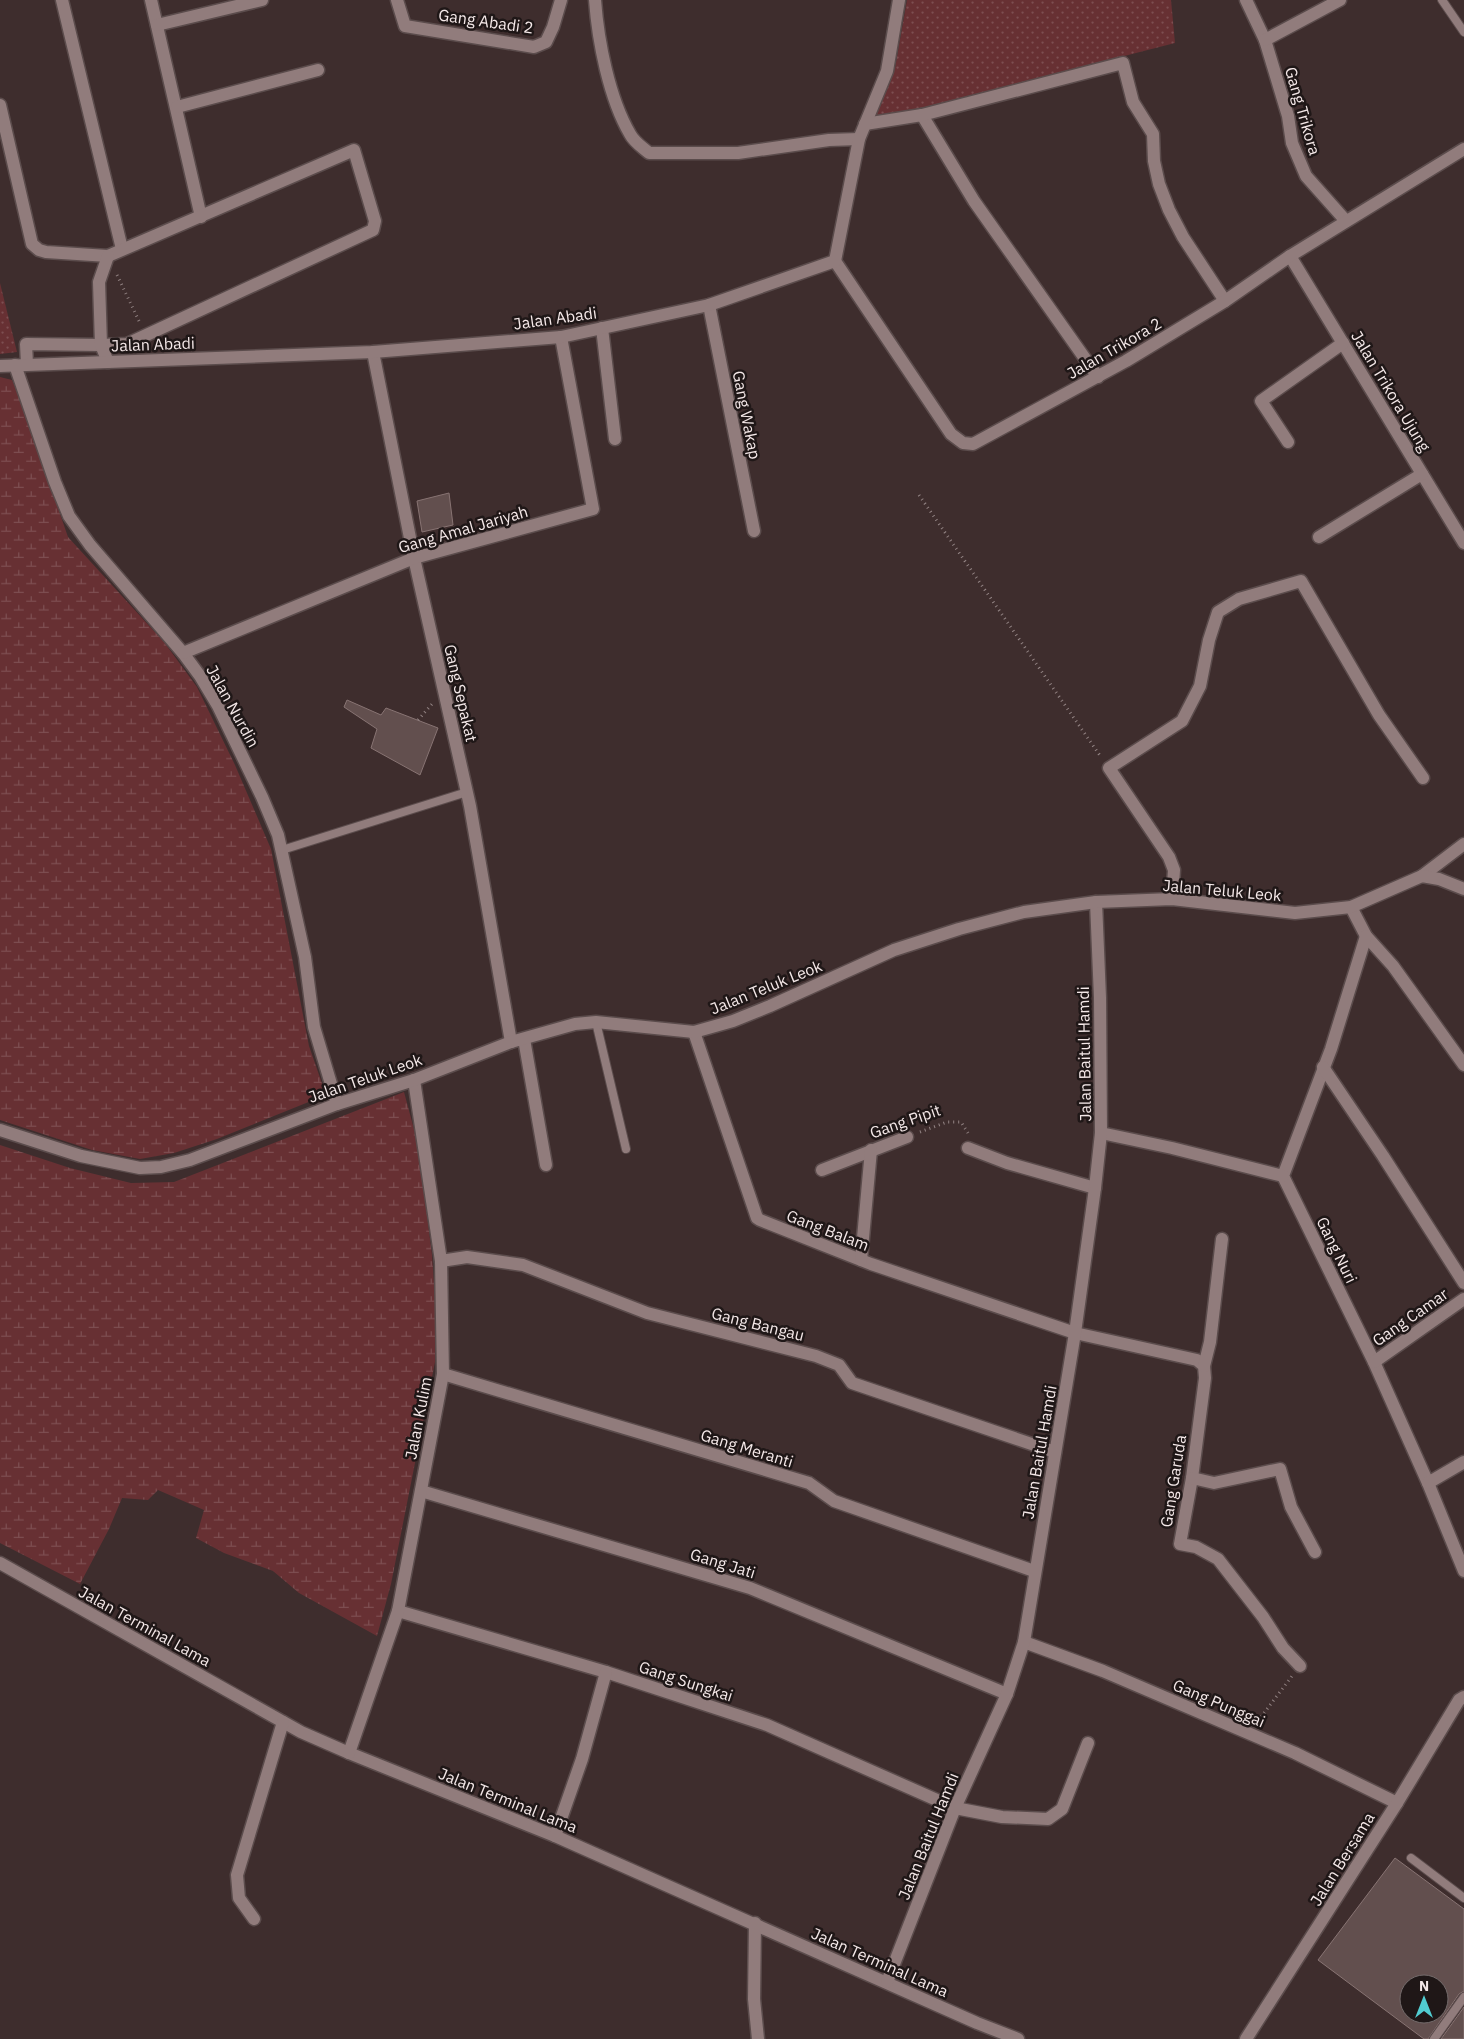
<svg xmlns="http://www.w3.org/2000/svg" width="1464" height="2039" viewBox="0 0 1464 2039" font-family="'IBM Plex Sans',sans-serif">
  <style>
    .grass { fill: url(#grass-dots) }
    .wetland { fill: url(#wetland-marsh) }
    .building { fill: #624f4e; stroke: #887473; fill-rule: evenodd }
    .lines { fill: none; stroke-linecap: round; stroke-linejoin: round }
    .lane-casing { stroke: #5b4c4c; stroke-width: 10 }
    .street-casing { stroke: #5b4c4c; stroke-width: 15 }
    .secondary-casing { stroke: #5b4c4c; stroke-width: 15 }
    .path { stroke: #938484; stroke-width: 3; stroke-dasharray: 1 4; stroke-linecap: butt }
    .lane { stroke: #917c7c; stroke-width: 8 }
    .street { stroke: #917c7c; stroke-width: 12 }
    .secondary { stroke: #917c7c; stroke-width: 12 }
    .labels { text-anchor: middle; stroke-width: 5; stroke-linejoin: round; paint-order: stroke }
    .street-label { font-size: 16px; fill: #f4e8e8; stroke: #1f1717 }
  </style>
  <defs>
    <pattern id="grass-dots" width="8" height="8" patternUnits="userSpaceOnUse" patternTransform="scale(1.25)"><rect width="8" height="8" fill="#673033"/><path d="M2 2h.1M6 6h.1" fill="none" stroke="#7d4e51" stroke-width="1.8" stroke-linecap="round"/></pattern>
    <pattern id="wetland-marsh" width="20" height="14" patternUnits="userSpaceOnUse" patternTransform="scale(1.25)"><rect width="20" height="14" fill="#673033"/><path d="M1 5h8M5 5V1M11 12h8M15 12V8" fill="none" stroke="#7d4e51"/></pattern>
  </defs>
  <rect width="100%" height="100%" fill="#3e2d2d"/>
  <g class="grass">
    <polygon points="907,0 1171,0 1175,43 910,111 875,116 895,68"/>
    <polygon points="0,283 17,352 0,354"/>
  </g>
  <g class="wetland">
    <polygon points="0,377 12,380 22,404 68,537 164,642 197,687 235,765 271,849 309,1046 326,1095 217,1139 174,1153 140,1159 92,1150 0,1120"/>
    <polygon points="404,1092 418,1144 432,1255 435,1298 435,1362 391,1584 377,1636 299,1593 273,1571 224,1553 196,1538 204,1510 158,1490 148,1500 122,1498 109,1529 80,1584 0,1543 0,1145 70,1168 131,1183 174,1182"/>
  </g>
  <g class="building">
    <polygon points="449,493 453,525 422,532 417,501"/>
    <polygon points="347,700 381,715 386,708 438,728 420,775 371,748 377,729 344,707"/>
    <path d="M1395,1858L1464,1909V1991L1459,1994L1428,2039H1424L1318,1960ZM1409,1984H1439V2014H1409Z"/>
    <polygon points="1464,2007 1464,2039 1441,2039"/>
  </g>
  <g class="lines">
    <g class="lane-casing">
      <g id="lane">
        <polyline points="1442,0 1464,32"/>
        <polyline points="282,850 467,792"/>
        <polyline points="596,1022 626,1149"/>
        <polyline points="1411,1858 1464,1898"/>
        <polyline points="1434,2039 1464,1997"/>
      </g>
    </g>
    <g class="street-casing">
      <g id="street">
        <polyline points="62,0 122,249"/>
        <polyline points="151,0 201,217"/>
        <polyline points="397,0 405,26 534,47 546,42 553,27 561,0"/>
        <path d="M595,0C598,41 609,98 630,134C634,142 642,147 649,153H738L829,140L859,139"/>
        <polyline points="1246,0 1265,40 1288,116 1292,143 1306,176 1346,221"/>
        <polyline points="157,25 262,0"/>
        <polyline points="1265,40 1340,0"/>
        <polyline points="0,105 32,244 39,250 46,252 108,256 354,150 375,221 373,230 127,344 101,345 26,344 27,364"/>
        <polyline points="177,107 318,70"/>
        <polyline points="922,115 974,201 1098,377"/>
        <polyline points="865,124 922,115 1123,63 1133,102 1153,134 1154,161 1159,184 1169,210 1183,237 1225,301"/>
        <polyline points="108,256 99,282 101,345 108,362"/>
        <polyline points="1290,256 1464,543"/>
        <polyline points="835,261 951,434 963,443 973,444 1126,361 1225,301 1290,256 1464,149"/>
        <polyline points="709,305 754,531"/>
        <polyline points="602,328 615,439"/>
        <polyline points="373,352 414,558 470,806 511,1042"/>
        <polyline points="15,365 55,482 69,516 90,545 183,653 200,676 218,706 262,797 278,835 305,957 314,1027 337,1104"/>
        <polyline points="1288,442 1261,401 1343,343"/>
        <polyline points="1319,537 1422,474"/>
        <polyline points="183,653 414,558 593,509 561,337"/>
        <polyline points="1422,876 1464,844"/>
        <polyline points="1172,899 1174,870 1169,857 1109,768 1182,721 1200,686 1209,640 1218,612 1239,599 1301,581 1379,715 1423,778"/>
        <polyline points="1351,907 1366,936 1393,966 1464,1065"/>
        <polyline points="1366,936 1331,1049 1283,1176 1374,1362 1428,1483 1464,1571"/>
        <polyline points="694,1032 757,1218 760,1220 871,1264 1075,1333 1197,1360 1204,1366 1205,1378 1192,1478 1180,1544 1196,1547 1218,1559 1263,1617 1283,1648 1300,1666"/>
        <polyline points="524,1039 546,1165"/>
        <polyline points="1323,1067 1383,1156 1464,1283"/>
        <polyline points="1101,1133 1172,1148 1283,1176"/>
        <polyline points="968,1148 1007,1163 1095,1188"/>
        <polyline points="822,1170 907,1137"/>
        <polyline points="861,1260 871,1150"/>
        <polyline points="441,1261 467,1257 523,1265 647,1313 816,1356 839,1365 852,1383 1055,1452"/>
        <polyline points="1374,1362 1464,1299"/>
        <polyline points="1204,1366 1210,1342 1222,1239"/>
        <polyline points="443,1374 809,1483 834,1501 1034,1571"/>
        <polyline points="1192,1478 1214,1483 1280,1469 1291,1507 1315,1552"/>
        <polyline points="1428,1483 1464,1462"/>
        <polyline points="421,1491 750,1588 1007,1694"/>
        <polyline points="0,1563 301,1732 349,1753 555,1836 977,2023 1018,2039"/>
        <polyline points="398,1611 606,1672 767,1725 955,1808 1002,1817 1048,1819 1062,1809 1088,1743"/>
        <polyline points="1024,1642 1103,1671 1295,1753 1397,1803"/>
        <polyline points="349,1753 398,1611 443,1374 441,1261 414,1080"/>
        <polyline points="555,1836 582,1759 606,1672"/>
        <polyline points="254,1919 239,1898 237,1875 283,1722"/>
        <polyline points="755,1923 754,1999 758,2039"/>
        <polyline points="887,1982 955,1808 1007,1694 1024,1642 1075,1333 1095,1188 1101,1133 1100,998 1096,902"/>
        <polyline points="1246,2039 1397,1803 1459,1700 1464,1697"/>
      </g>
    </g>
    <g class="secondary-casing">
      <g id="secondary">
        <polyline points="0,366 373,352 561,337 709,305 835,261 859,139 887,71 899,0"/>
        <polyline points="0,1130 81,1156 140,1168 161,1167 190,1160 337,1104 414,1080 511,1042 575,1024 596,1022 694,1032 733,1021 770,1006 894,950 959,929 1024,912 1096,902 1172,899 1295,913 1351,907 1422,876 1439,879 1464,889"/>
      </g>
    </g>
    <g class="path">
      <polyline points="117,275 140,323"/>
      <polyline points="919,495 1101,757"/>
      <polyline points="418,720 432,704"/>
      <polyline points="920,1132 947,1122 961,1122 968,1133"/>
      <polyline points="1258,1721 1292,1676"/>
    </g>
    <use href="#lane" class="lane"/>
    <use href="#street" class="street"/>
    <use href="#secondary" class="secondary"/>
  </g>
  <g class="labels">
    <g class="street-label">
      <text transform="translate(486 21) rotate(8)" y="6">Gang Abadi 2</text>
      <text transform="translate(1303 111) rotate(74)" y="6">Gang Trikora</text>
      <text transform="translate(555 318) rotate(-8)" y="6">Jalan Abadi</text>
      <text transform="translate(153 344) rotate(-2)" y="6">Jalan Abadi</text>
      <text transform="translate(1114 348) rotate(-30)" y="6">Jalan Trikora 2</text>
      <text transform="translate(1391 391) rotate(59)" y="6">Jalan Trikora Ujung</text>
      <text transform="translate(747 415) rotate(79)" y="6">Gang Wakap</text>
      <text transform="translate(463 529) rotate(-16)" y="6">Gang Amal Jariyah</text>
      <text transform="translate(461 693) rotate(77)" y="6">Gang Sepakat</text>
      <text transform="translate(233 706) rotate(61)" y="6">Jalan Nurdin</text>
      <text transform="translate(1222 890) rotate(5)" y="6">Jalan Teluk Leok</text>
      <text transform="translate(766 987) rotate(-22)" y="6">Jalan Teluk Leok</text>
      <text transform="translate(1084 1054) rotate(-91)" y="6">Jalan Baitul Hamdi</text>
      <text transform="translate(365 1078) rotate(-19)" y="6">Jalan Teluk Leok</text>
      <text transform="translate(905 1121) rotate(-19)" y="6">Gang Pipit</text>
      <text transform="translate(828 1230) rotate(21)" y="6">Gang Balam</text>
      <text transform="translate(1337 1250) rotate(64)" y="6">Gang Nuri</text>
      <text transform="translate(1410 1317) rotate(-35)" y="6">Gang Camar</text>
      <text transform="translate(758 1324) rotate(14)" y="6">Gang Bangau</text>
      <text transform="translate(418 1418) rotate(-79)" y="6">Jalan Kulim</text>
      <text transform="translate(747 1448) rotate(17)" y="6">Gang Meranti</text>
      <text transform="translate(1039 1452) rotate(-80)" y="6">Jalan Baitul Hamdi</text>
      <text transform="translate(1173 1481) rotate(-81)" y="6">Gang Garuda</text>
      <text transform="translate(723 1563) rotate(17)" y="6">Gang Jati</text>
      <text transform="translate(145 1626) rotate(29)" y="6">Jalan Terminal Lama</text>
      <text transform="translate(686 1681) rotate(18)" y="6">Gang Sungkai</text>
      <text transform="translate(1219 1703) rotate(23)" y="6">Gang Punggai</text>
      <text transform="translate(508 1800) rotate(22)" y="6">Jalan Terminal Lama</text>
      <text transform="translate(928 1836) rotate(-68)" y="6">Jalan Baitul Hamdi</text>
      <text transform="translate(1342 1859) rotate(-58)" y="6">Jalan Bersama</text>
      <text transform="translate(880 1962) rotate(24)" y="6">Jalan Terminal Lama</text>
    </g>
  </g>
  <g transform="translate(1424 1999)"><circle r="24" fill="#1f1717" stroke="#746b6b"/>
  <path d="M0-4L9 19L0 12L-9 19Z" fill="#51ccd1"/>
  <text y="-8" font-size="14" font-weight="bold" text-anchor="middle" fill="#f4e8e8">N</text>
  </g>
</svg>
